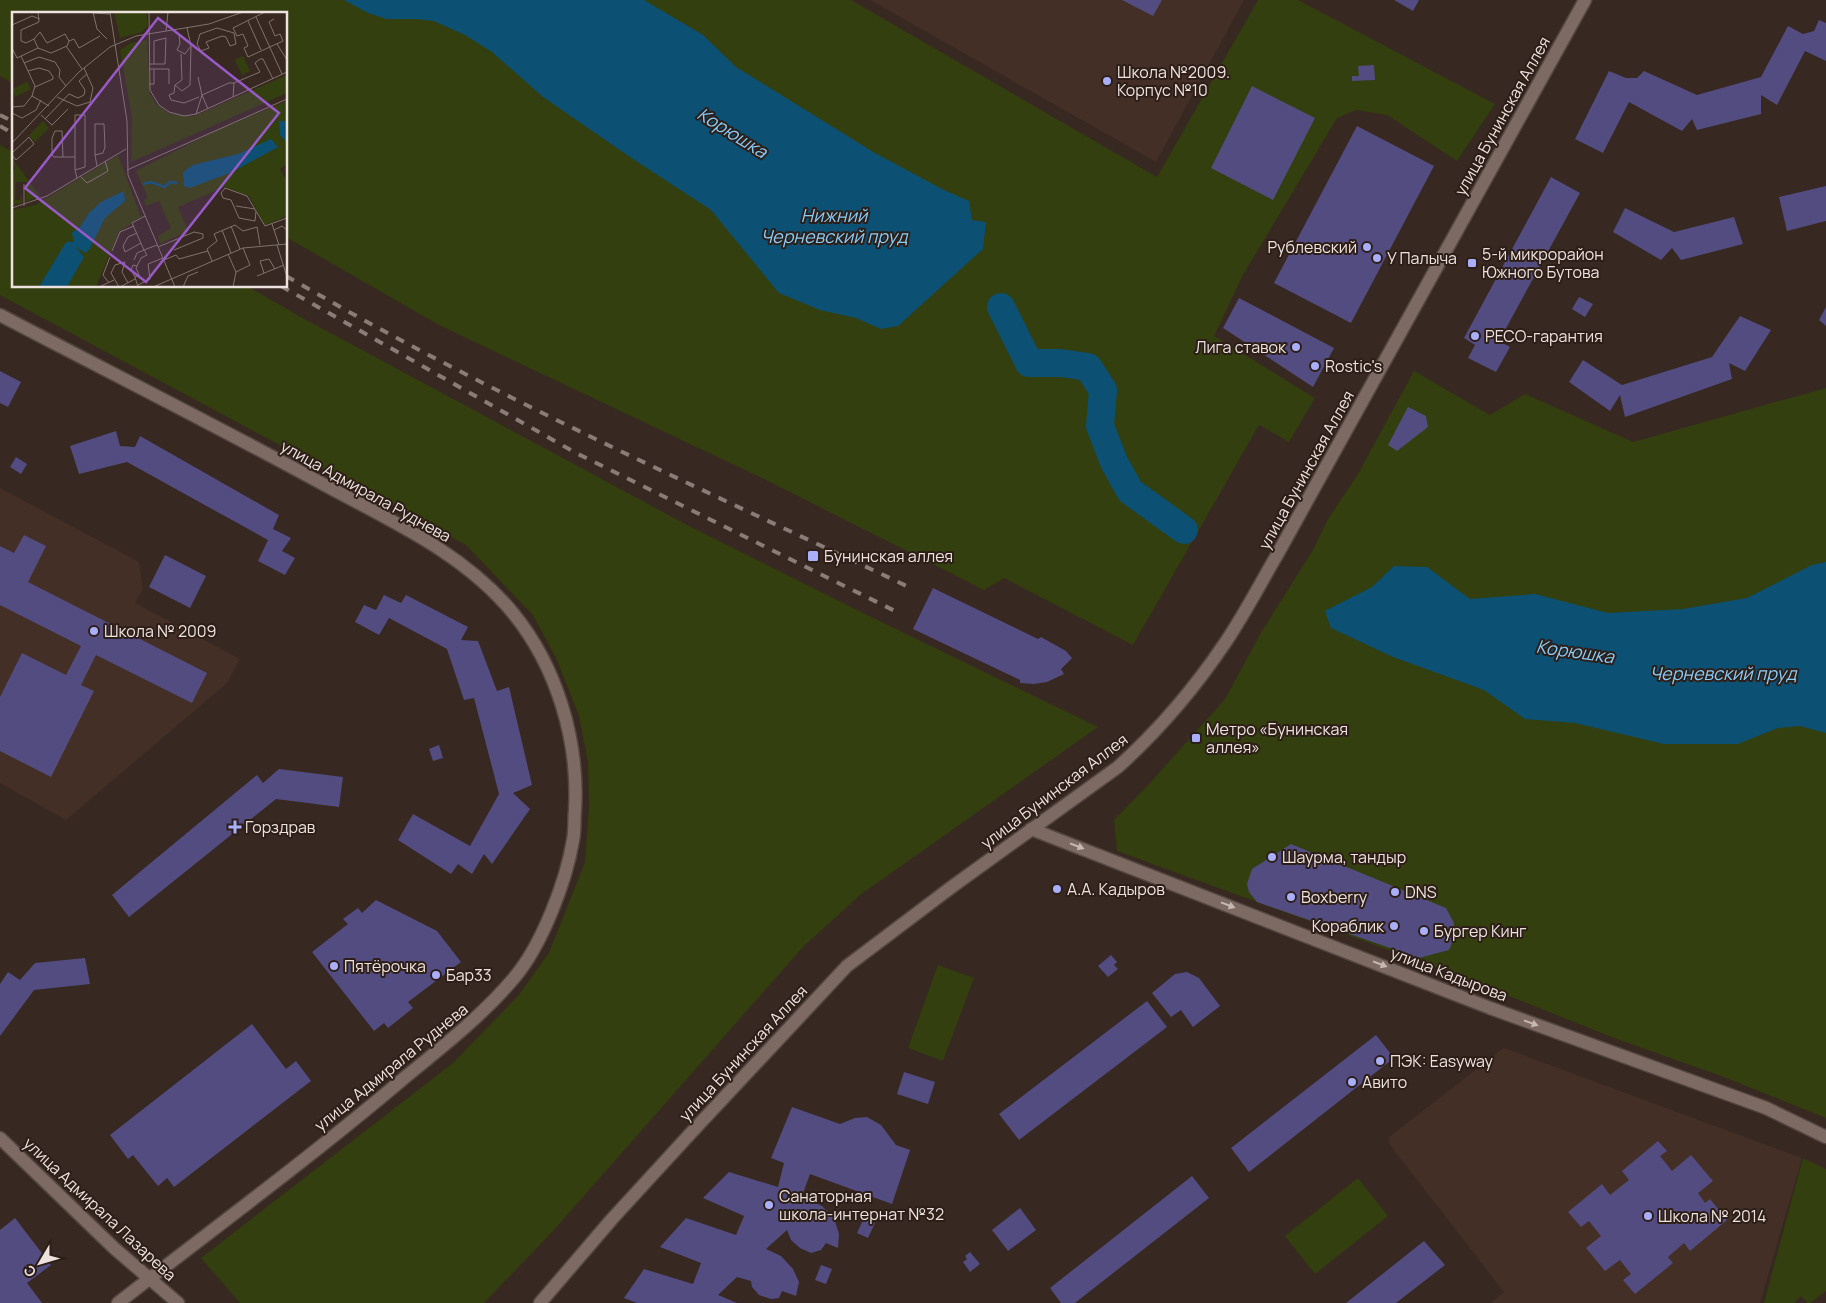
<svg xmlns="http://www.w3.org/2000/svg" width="1826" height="1303" viewBox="0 0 1826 1303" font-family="Manrope,sans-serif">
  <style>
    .built { fill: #442f26 }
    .green { fill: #333f0e }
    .water { fill: #0c5073 }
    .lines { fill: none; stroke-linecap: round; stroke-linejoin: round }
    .river { stroke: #0c5073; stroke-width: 28 }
    .building { fill: #524c81 }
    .street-casing { stroke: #544742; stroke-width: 15 }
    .secondary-casing { stroke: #544742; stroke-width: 15 }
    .street { stroke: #7d6b63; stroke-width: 12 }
    .secondary { stroke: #7d6b63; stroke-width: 12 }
    .rail { stroke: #8a7c77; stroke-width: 4; stroke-dasharray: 9 9; stroke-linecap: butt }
    .oneway { fill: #c6b8b3 }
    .poi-dot { fill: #aaaffb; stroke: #2d1e18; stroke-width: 2 }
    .labels { text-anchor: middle; stroke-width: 4; stroke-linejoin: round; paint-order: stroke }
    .poi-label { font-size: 16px; fill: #ede2de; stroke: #2d1e18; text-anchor: start }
    .street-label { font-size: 16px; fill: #ede2de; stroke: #2d1e18 }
    .water-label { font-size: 18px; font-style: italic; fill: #88ccf7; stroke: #2d1e18 }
    .inset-river { fill: none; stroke: #0c5073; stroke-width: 2.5 }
    .inset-road { fill: none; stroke: #80726d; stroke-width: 1 }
    .view { fill: #985ac7; fill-opacity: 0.15; stroke: #985ac7; stroke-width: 2.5 }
    .inset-edge { fill: none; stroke: #ede2de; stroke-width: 2.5 }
  </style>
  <rect width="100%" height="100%" fill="#372821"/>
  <g class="built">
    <polygon points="870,0 1244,0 1156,162"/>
    <polygon points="0,488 139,562 143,589 135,603 240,659 227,683 66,820 0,783"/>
    <polygon points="1504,1048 1802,1158 1760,1303 1491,1303 1504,1292 1390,1145 1389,1137"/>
  </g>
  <g class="green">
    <polygon points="0,0 851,0 1157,177 1258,0 1298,0 1495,104 1457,161 1387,115 1356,110 1337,118 1243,275 1214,336 1315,398 1289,442 1259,425 1133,645 1004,578 984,590 768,481 439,325 286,237 286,14 14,14 14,84 0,76"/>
    <polygon points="0,145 14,153 14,286 247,286 299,316 689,526 863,613 1098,727 860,895 803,947 553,1231 484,1303 240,1303 201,1258 453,1063 518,996 549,953 585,862 589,807 588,762 579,716 557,660 533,615 466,545 0,295"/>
    <polygon points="1414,371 1490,415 1525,394 1633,442 1826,388 1826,1118 1724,1077 1614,1038 1457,975 1117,851 1114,820 1150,783 1225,699 1262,631 1313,550 1328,519 1358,474"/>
    <polygon points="938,965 974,978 943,1061 908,1048"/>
    <polygon points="1803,1158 1826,1169 1826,1291 1810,1303 1808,1303 1801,1296 1794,1303 1764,1303"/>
    <polygon points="1358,1178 1388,1216 1315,1274 1285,1236"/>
  </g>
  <g class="water">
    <polygon points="344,0 644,0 703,35 736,67 875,153 944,190 969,201 972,220 986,222 983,249 898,326 881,329 856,318 820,310 779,293 711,210 630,157 543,97 492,52 465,35 434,21 416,19 387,19 368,13"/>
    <polygon points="1826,562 1826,733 1800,726 1778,728 1738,744 1664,744 1575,723 1525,719 1484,690 1393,657 1331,628 1325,611 1372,587 1394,566 1427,567 1470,599 1535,594 1608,613 1683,609 1747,598 1812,565"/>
  </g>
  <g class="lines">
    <polyline class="river" points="1001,307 1029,363 1061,363 1088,367 1103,390 1100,426 1114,462 1130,491 1184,530"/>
  </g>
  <g class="building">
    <polygon points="1122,0 1162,0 1153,16"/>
    <polygon points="1394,0 1419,0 1413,11"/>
    <polygon points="1819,20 1826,23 1826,61 1805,51 1777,105 1761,95 1761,114 1697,130 1692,119 1682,131 1629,102 1603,153 1575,139 1609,71 1626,78 1637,78 1644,71 1697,95 1761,77 1788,26 1803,34 1814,31"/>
    <polygon points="1374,65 1375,80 1352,81 1352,76 1359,76 1358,66"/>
    <polygon points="1252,86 1315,118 1273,200 1211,168"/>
    <polygon points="1357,126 1434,166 1351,323 1274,283"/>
    <polygon points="1551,177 1580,193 1499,341 1510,347 1496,372 1468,358 1475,345 1464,338"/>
    <polygon points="1826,186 1826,221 1787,231 1779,197"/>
    <polygon points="1625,208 1674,232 1734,217 1743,244 1681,260 1672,248 1661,260 1613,232"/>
    <polygon points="1579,297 1593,304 1585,317 1572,309"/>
    <polygon points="1239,298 1334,348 1313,387 1223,328"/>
    <polygon points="1826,307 1826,326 1819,320"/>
    <polygon points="1740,316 1771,330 1745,371 1729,363 1732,379 1625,417 1620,395 1610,411 1569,382 1583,360 1622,385 1712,357"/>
    <polygon points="0,371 21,382 8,407 0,403"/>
    <polygon points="1408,407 1426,416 1428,427 1397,451 1388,445"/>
    <polygon points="116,431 120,446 135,447 140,436 279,515 273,529 291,538 282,551 295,558 285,575 258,561 268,540 127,462 79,474 70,446"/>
    <polygon points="16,457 27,464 21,474 10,467"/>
    <polygon points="24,535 46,546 28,582 207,673 192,703 96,655 81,685 94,691 51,777 0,751 0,697 22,653 66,675 81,646 0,605 0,546 14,553"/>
    <polygon points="165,555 206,576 190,608 149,587"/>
    <polygon points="933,588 1038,639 1041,637 1066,651 1072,658 1061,669 1064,674 1047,682 1034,684 1020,683 1020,680 913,629"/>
    <polygon points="384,595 401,603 406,595 468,627 461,640 478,641 497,691 509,687 532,785 513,793 530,809 492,864 484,854 472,874 458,864 451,874 398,840 413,814 470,846 499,794 474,698 464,700 447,649 389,618 379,635 355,622 364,605 376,610"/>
    <polygon points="439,745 443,758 433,761 429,749"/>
    <polygon points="279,769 343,777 339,807 276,799 129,917 112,895 257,775 263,783"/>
    <polygon points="1291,844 1446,908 1454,923 1454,938 1449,950 1419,958 1257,902 1249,892 1247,884 1252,869"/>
    <polygon points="376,900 437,931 461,962 408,1002 413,1008 388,1028 384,1023 374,1031 312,952 348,924 343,919 358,908 362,913"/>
    <polygon points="1111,955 1117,962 1114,965 1118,969 1108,977 1098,966"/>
    <polygon points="85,958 90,984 34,990 0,1036 0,984 8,972 20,980 35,963"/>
    <polygon points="1187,972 1199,978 1220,1006 1193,1027 1181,1010 1171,1017 1152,993 1175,974"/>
    <polygon points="1147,1001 1167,1027 1019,1140 999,1114"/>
    <polygon points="252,1024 286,1069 296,1061 311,1081 174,1187 167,1178 158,1186 133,1155 128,1159 110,1135"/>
    <polygon points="1376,1035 1394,1058 1249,1172 1231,1148"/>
    <polygon points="904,1072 935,1082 928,1104 897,1094"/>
    <polygon points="792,1107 840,1124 855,1118 867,1117 881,1125 896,1145 910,1150 892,1204 810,1174 802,1196 822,1206 834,1218 839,1234 838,1248 826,1243 821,1250 811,1253 800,1248 791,1240 787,1230 766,1249 781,1256 793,1269 799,1282 796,1296 782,1291 779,1298 771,1299 759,1295 752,1287 751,1281 737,1277 718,1295 737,1303 637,1303 624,1298 644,1269 693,1284 701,1263 660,1247 686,1218 736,1235 744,1216 703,1198 729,1172 778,1187 784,1163 771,1158"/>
    <polygon points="1658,1141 1667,1151 1660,1156 1672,1171 1691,1155 1713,1181 1698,1193 1705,1203 1710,1199 1727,1220 1690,1251 1684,1243 1668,1257 1673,1263 1635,1294 1623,1280 1631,1274 1620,1260 1605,1271 1586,1248 1601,1236 1589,1221 1581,1227 1568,1212 1602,1184 1610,1195 1629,1180 1622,1171"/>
    <polygon points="1192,1176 1209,1198 1075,1303 1061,1303 1050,1288"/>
    <polygon points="1020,1208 1036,1230 1008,1251 992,1230"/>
    <polygon points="15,1218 51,1265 27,1283 42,1303 0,1303 0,1230"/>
    <polygon points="864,1218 875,1223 868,1238 857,1233"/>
    <polygon points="1424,1241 1445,1265 1396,1303 1346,1303"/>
    <polygon points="970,1252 980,1264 970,1272 963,1262 967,1259 965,1256"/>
    <polygon points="821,1265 832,1269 826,1284 815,1280"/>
  </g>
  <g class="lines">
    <g class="street-casing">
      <g id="street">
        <path d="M0,315C107,371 215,425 321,483C389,520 463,552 513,613C557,667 579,741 575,810C574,820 575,831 573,840C566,882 542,945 514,978C482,1016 442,1047 403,1079C311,1157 213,1229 118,1303"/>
        <polyline points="1031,829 1490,1008 1766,1108 1826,1137"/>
      </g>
    </g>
    <g class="secondary-casing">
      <g id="secondary">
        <polyline points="0,1138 114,1248 178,1303"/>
        <path d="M540,1303L612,1219L690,1134L847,966L953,886L1118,767C1159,730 1194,689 1225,643C1244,615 1260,584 1277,555L1585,0"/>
      </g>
    </g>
    <use href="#street" class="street"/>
    <use href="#secondary" class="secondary"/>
    <g class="rail">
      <polyline points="0,115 14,122"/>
      <polyline points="0,126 14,134"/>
      <path d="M286,276C323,297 359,318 395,337C564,428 740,507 913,589"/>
      <polyline points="281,286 576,453 901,614"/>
    </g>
  </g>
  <defs><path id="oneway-solid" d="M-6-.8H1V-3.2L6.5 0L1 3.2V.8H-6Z" transform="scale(1.25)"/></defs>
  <g class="oneway">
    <use href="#oneway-solid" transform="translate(1077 846) rotate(21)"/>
    <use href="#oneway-solid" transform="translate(1228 905) rotate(21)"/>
    <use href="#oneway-solid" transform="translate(1380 964) rotate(21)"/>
    <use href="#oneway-solid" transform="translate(1531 1023) rotate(20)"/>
  </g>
  <g class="poi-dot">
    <circle cx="1107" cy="81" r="5"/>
    <circle cx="1367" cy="247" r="5"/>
    <circle cx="1377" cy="258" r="5"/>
    <rect x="1467" y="258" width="10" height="10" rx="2.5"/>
    <circle cx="1475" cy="336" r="5"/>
    <circle cx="1296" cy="347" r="5"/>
    <circle cx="1315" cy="366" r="5"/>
    <rect x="807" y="550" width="12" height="12" rx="2.5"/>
    <circle cx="94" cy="631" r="5"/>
    <rect x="1191" y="733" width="10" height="10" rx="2.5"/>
    <path d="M232.5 819.5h5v5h5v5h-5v5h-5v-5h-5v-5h5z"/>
    <circle cx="1272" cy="857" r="5"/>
    <circle cx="1057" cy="889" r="5"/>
    <circle cx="1395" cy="892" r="5"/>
    <circle cx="1291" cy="897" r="5"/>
    <circle cx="1394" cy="926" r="5"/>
    <circle cx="1424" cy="931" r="5"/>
    <circle cx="334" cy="966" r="5"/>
    <circle cx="436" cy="975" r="5"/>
    <circle cx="1380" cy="1061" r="5"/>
    <circle cx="1352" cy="1082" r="5"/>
    <circle cx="769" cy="1205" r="5"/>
    <circle cx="1648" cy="1216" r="5"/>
  </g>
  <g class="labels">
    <g class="poi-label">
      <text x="1117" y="78">Школа №2009.<tspan x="1117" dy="18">Корпус №10</tspan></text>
      <text x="1357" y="253" text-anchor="end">Рублевский</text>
      <text x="1482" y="260">5-й микрорайон<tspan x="1482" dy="18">Южного Бутова</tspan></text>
      <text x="1387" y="264">У Палыча</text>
      <text x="1485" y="342">РЕСО-гарантия</text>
      <text x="1286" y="353" text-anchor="end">Лига ставок</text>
      <text x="1325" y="372">Rostic's</text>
      <text x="824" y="562">Бунинская аллея</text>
      <text x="104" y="637">Школа № 2009</text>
      <text x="1206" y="735">Метро «Бунинская<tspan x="1206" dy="18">аллея»</tspan></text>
      <text x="245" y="833">Горздрав</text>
      <text x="1282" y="863">Шаурма, тандыр</text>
      <text x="1067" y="895">А.А. Кадыров</text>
      <text x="1405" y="898">DNS</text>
      <text x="1301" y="903">Boxberry</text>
      <text x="1384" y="932" text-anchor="end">Кораблик</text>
      <text x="1434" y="937">Бургер Кинг</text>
      <text x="344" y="972">Пятёрочка</text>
      <text x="446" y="981">Бар33</text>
      <text x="1390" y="1067">ПЭК: Easyway</text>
      <text x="1362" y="1088">Авито</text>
      <text x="779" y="1202">Санаторная<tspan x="779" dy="18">школа-интернат №32</tspan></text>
      <text x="1658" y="1222">Школа № 2014</text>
    </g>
    <g class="street-label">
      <text transform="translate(1502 116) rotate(-61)" y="6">улица Бунинская Аллея</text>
      <text transform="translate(1306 470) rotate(-61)" y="6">улица Бунинская Аллея</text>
      <text transform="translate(366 491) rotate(29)" y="6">улица Адмирала Руднева</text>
      <text transform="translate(1054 791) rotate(-37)" y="6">улица Бунинская Аллея</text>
      <text transform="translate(1449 974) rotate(21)" y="6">улица Кадырова</text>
      <text transform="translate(743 1053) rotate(-47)" y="6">улица Бунинская Аллея</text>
      <text transform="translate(391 1067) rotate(-39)" y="6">улица Адмирала Руднева</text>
      <text transform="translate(100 1209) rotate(43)" y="6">улица Адмирала Лазарева</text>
    </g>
    <g class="water-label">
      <text transform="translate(732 133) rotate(32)" y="6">Корюшка</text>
      <text x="834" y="222">Нижний<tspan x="834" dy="21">Черневский пруд</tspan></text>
      <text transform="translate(1575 652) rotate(8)" y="6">Корюшка</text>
      <text x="1723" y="680">Черневский пруд</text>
    </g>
  </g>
  <g transform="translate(12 12)">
    <rect width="275" height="275" fill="#372821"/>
    <path d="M102,0H134L136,13L130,20L108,26ZM135,28L138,82L144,92L158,102L182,104L275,63V81L119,150L120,106L108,38L119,31ZM231,44L238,59L230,63L223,48ZM15,70L19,77L3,85L0,77ZM275,89V152L268,157L275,169V204L253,213L237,184L213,175L166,195L176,219L148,232L146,224L159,216L147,189L134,194L132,188L136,186L124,159L205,118ZM31,109L37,116L23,130L17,123ZM106,143L129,205L107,220L84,275H0V198L23,193ZM0,146L28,184L13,190L15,170H4L3,188H8L10,180V191L1,193L0,159L3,157Z" fill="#333f0e"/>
    <path d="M267,109H275V131L268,123ZM259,127L266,135L220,160L178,176L172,174L171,160L181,153L226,142ZM112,179L113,189L93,206L77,238L73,241L63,234L72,245L55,275H27L54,230H62L60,221L68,215L77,201L89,190Z" fill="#0c5073"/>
    <path class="inset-river" d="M131,172L139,170L153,175L158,170L165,171"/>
    <path class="inset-road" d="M26,0L27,10L9,18V29L14,31L22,27L28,20L35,31L53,22L57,29L55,34L39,41L26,36M81,0L85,17L95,27M98,0L115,109L116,163L163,275M137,0L138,78L147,93L157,100L172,104L184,102L275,60M253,0L221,16L225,24L231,22L236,34L232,36L236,45L271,29L268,22L263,24L257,10L262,7M81,1L98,2M244,5L270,62M236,9L249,38M0,13L20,4L28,7M205,16L222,21L224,32L218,34L214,25L210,24L194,30L197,36L189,39L185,32L188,22ZM154,19L156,0M167,22L168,32L165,38L173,42L179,34L175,16M57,29L62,27L67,36L88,24M265,32L275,48M54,34L70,57M0,36L5,46L26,36L22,27M169,42L170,68L163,73L170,79L178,73L179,34M9,44L23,74L20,84L37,94M12,51L27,45L43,50L48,58L47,65L54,74M137,52H153L154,26L142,29V52M137,57H157V72M16,59L27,56L37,59L41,65V67L23,75M222,71L248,60L243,51L248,47H251L261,67M137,72H142V57M163,73L162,81L157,83L159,88L172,91L187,85M45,85L65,94L78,90L81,76L72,56M0,95L12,94L20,84M196,97L190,83L217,71H222L221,85M0,101L10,106L24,98L29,88M184,102L190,83L186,65M29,103L40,113L56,97M33,107L57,82L66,86L72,83L73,78L67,69L75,62M0,131L67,60L98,35L124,24L197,12L231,0M0,141L17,125L22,132L4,148L0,143M83,143L91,141L93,135L92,112H83V143L85,154M51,145L50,119H43L40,126V143L42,145H63M63,158L73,155V103H63V158L65,166M115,158L275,87M68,164L75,171L96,159L93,149M213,176L235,184L244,199L243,209L227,206L219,188L211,186L209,181ZM12,194V172M224,194L243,197M0,196L35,184L114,137M244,199L253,214L275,206M260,212L267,233M219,214L228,237M210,218L219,241M262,218L270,214L275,218M125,221L116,225L111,234L113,240L129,231M265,233L275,265M146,235L182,220L191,222V226L162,238M100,239L108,220L122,214M216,242L224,260L221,275M122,248L125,241L132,238L120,211L133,204M152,248L164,243L167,247L196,239M200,249L195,237L205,229L202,222L223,213L231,219L245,215L248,233M113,250L110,260L116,271M224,260L238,253L231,236M252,261L248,249L257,247L263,257M245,264L272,253M123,265L119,258L121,253L125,254M97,271L91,263L98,245M126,273L138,267L136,252L151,246M87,275L102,268M107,275L99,261L103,253L113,250M108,275L123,267M126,275L123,265L127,263L124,256L129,246L135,243L132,238L145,233M141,275L231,236L275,232M171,275L176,264L186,260"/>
    <path class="view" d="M146,6L267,101L134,270L13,176Z"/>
    <rect width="275" height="275" class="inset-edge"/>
  </g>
  <g transform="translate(40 1263) rotate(232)" stroke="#2d1e18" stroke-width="4" paint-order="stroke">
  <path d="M0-4L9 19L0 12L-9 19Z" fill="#ede2de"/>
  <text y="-8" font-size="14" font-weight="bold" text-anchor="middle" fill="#ede2de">С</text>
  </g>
</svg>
